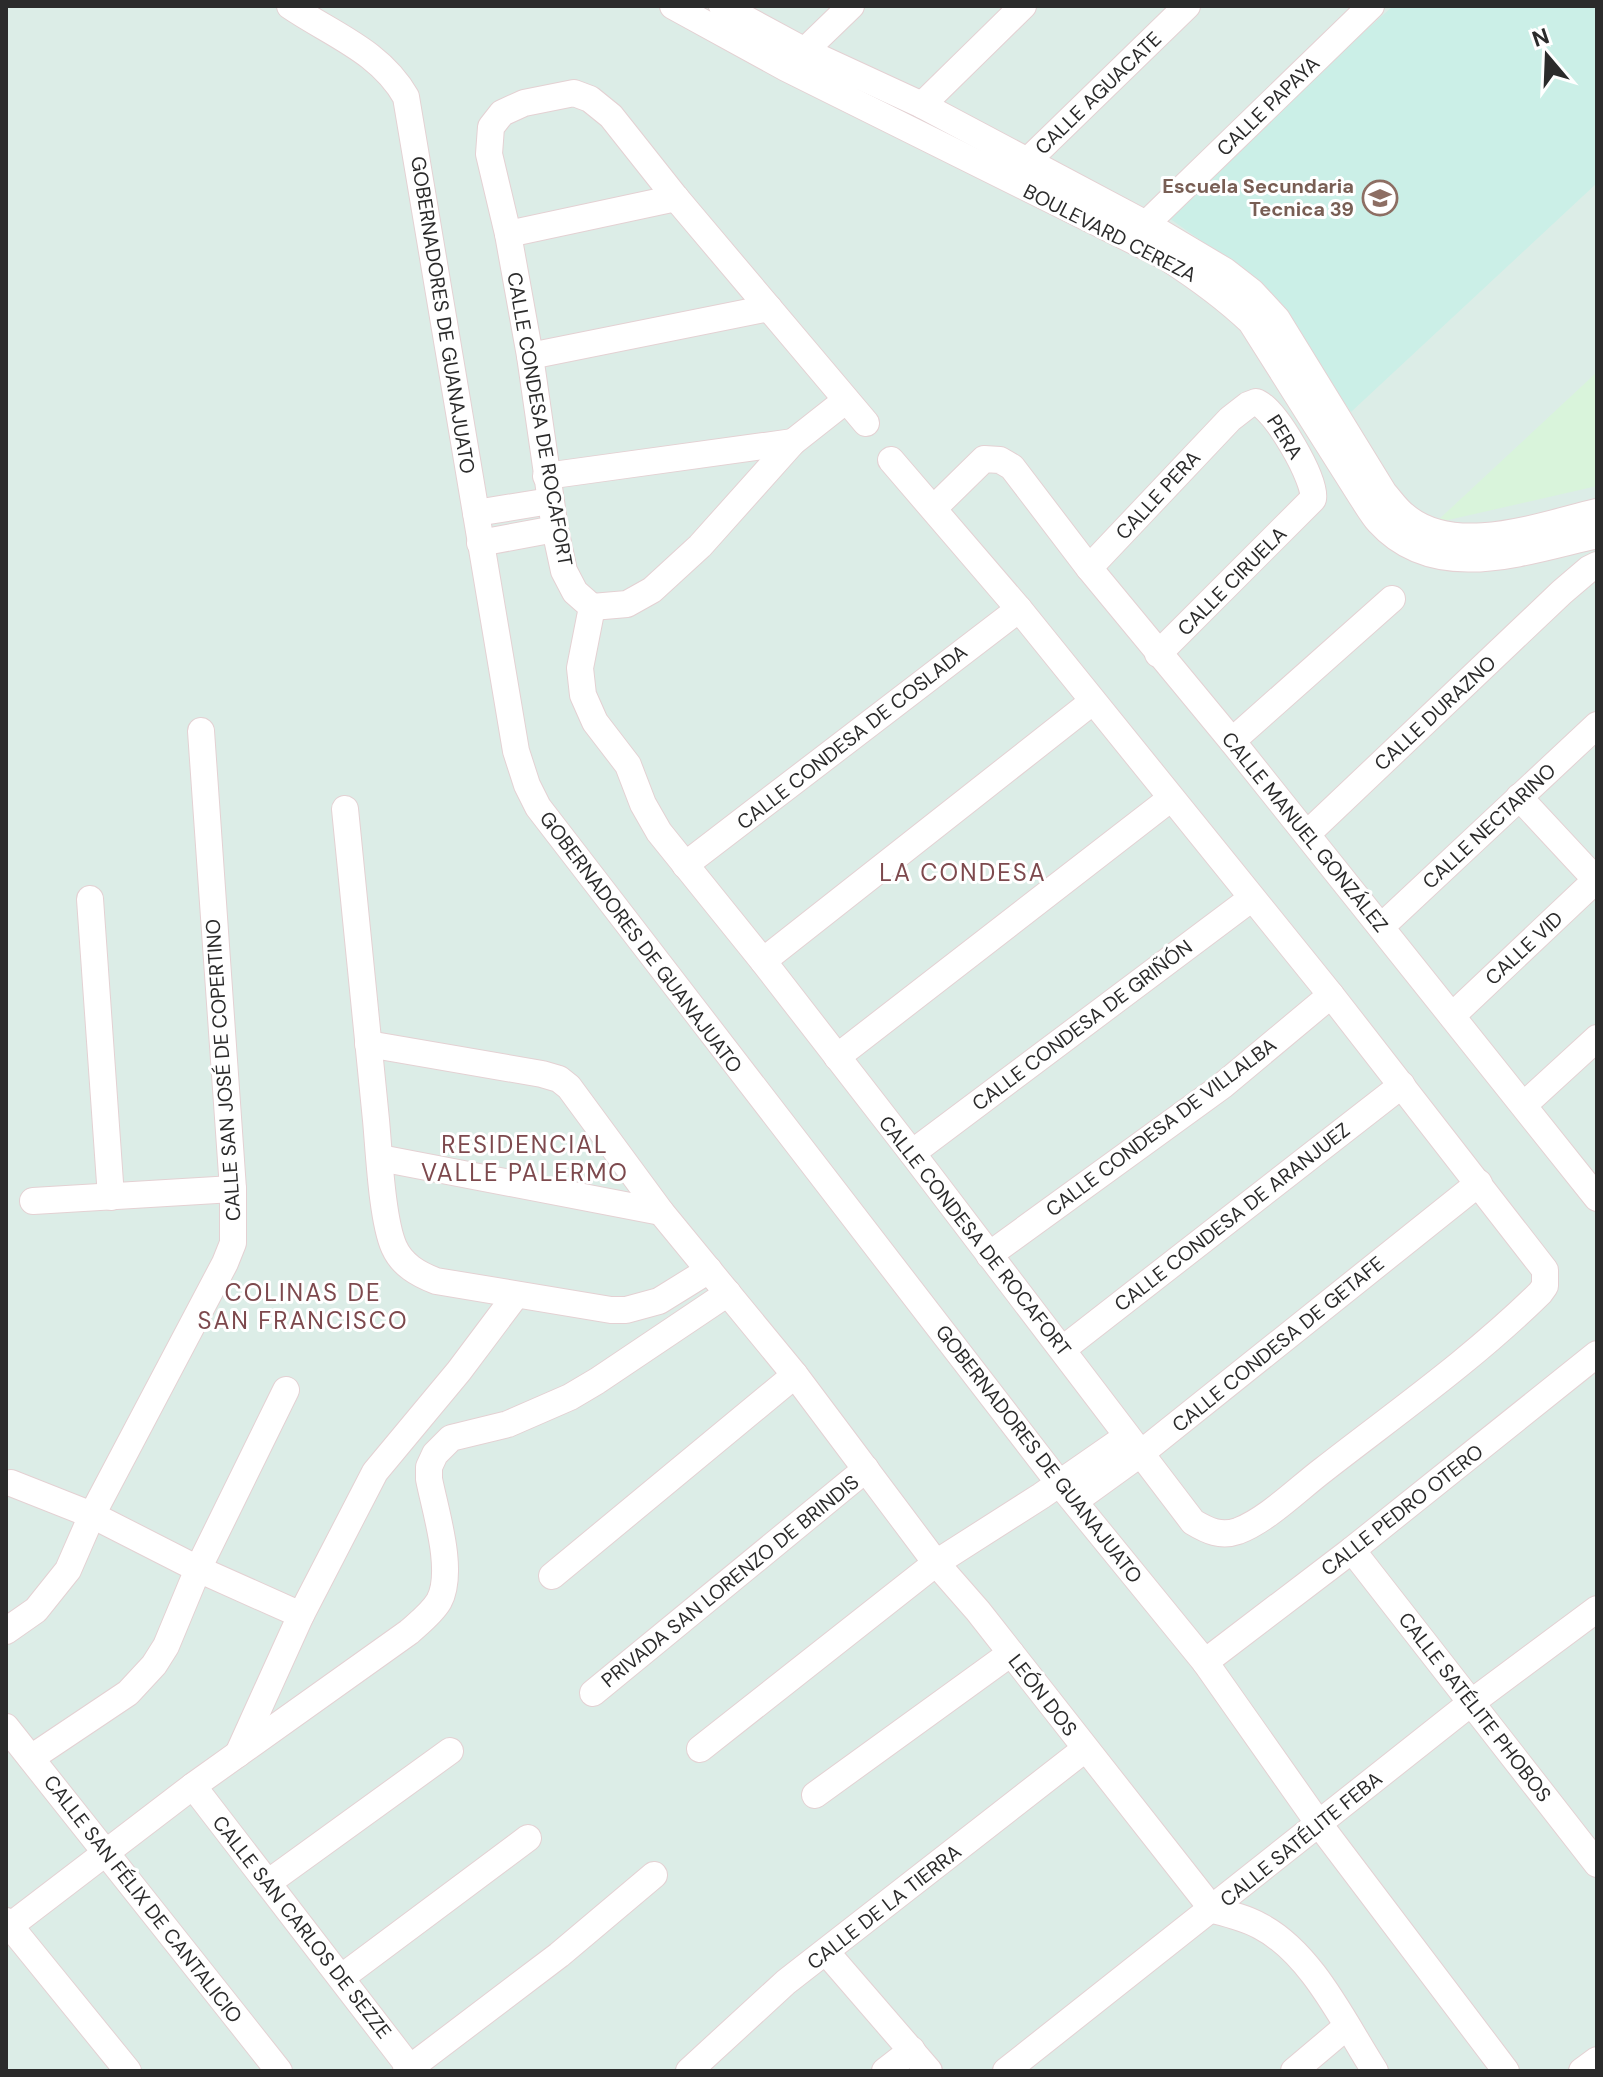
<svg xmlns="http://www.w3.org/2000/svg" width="1603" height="2077" font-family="'DM Sans',sans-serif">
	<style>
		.education { fill: #cbefe7 }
		.medical { fill: #d9f4db }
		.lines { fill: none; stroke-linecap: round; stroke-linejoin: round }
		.minor-casing { stroke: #e4d1d3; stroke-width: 28 }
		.minor { stroke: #fff; stroke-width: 26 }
		.labels { text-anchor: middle; stroke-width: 6; stroke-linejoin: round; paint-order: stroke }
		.street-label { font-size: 20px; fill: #2b2b2b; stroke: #fff }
		.education-label { font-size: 20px; font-weight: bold; fill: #785e54; stroke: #fff; text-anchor: end }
		.quarter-label { font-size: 24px; letter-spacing: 2px; fill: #7d494d; stroke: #fff }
	</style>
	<rect width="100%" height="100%" fill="#dcede7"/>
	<path class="education" d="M1393 6H1597V183L1351 412 1265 286 1162 213Z"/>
	<path class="medical" d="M1597 372V486L1435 523Z"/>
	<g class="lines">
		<g class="minor-casing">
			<g id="minor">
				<path d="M290 6C331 34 380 51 406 97L516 751 527 785 538 807 1059 1483 1205 1662 1319 1824 1506 2071"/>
				<path d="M673 6 786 68 1166 257C1197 277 1225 297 1251 322L1361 496C1367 505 1372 514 1379 522 1436 585 1526 551 1597 535"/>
				<path d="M722 6 805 51 922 105 1146 224 1225 271 1252 292 1277 319 1384 493C1391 501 1397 510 1405 516 1455 558 1541 525 1597 512"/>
				<path d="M793 62 851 6"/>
				<path d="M922 105 1023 6"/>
				<path d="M1016 172 1187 6"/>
				<path d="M508 234 676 198"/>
				<path d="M1137 236 1146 224 1371 6"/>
				<path d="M530 356 769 308"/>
				<path d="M866 423 676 198 611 116 590 99 574 93 524 103 502 113 491 127 489 154 508 234 530 356 555 529 564 571 575 592 592 607 580 668 583 695 595 722 628 765 643 804 659 832 763 961 912 1153 1193 1522C1208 1531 1221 1537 1238 1531 1267 1520 1298 1489 1323 1470 1396 1413 1473 1359 1540 1293L1545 1286V1270L1331 995 1019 609 891 460"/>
				<path d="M546 476 793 442"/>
				<path d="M934 508 984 459 1000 460 1012 467 1089 568 1232 741 1597 1198"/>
				<path d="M476 513 550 501"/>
				<path d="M480 543 555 529"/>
				<path d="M1089 568 1230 419 1248 405 1256 402C1274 407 1317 481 1313 499L1158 654"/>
				<path d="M592 607 627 604 652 590 700 546 793 442 845 401"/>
				<path d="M1232 741 1392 599"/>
				<path d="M1519 797 1597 881"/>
				<path d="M345 809C355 912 365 1016 376 1120 379 1152 382 1220 394 1247 402 1265 418 1274 436 1281L611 1310H626L659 1301 709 1270"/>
				<path d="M1307 834 1562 592 1589 569 1597 565"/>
				<path d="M685 865 1019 609"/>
				<path d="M90 899 111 1197"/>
				<path d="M1381 927 1597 725"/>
				<path d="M763 961 1092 702"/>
				<path d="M1452 1016 1597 879"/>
				<path d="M368 1044 542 1074 559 1079 569 1087 661 1212 795 1375 936 1563 978 1611 1213 1910C1229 1914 1246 1918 1260 1926 1312 1953 1344 2023 1375 2071"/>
				<path d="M837 1057 1170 799"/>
				<path d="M1524 1105 1597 1038"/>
				<path d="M912 1153 1252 898"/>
				<path d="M380 1158 661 1212"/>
				<path d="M33 1201 233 1189"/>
				<path d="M989 1255 1222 1086 1331 995"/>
				<path d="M1063 1349 1402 1085"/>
				<path d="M11 1483 92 1515 198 1569 301 1615"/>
				<path d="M1075 1501 1140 1454 1479 1183"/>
				<path d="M1352 1550 1597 1864"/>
				<path d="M552 1576 795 1375"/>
				<path d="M6 1631 36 1610 68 1570 92 1515 225 1263 233 1243V1189L201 731"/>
				<path d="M1205 1662 1352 1550 1597 1354"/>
				<path d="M593 1693 866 1469"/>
				<path d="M6 1727 279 2071"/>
				<path d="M700 1749 936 1563 1041 1496 1126 1437"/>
				<path d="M238 1754 301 1615 375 1472 459 1371 516 1295"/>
				<path d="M31 1758 128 1693 154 1665 166 1646 198 1569 286 1390"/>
				<path d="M193 1786 410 2068"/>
				<path d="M815 1795 1011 1653"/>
				<path d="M269 1882 450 1751"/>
				<path d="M6 1921 128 2071"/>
				<path d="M6 1929 193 1786 409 1632C419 1623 432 1613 439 1601 455 1571 435 1510 429 1479V1467L435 1454 451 1438 508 1424 570 1397 597 1381 728 1293"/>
				<path d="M827 1953 929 2071"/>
				<path d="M342 1977 528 1838"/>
				<path d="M406 2071 559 1955 654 1875"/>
				<path d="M689 2071 786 1982 1085 1749"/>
				<path d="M885 2071 912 2050"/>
				<path d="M1006 2071 1472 1702 1597 1609"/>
				<path d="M1294 2071 1346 2027"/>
				<path d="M1582 2071 1597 2060"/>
			</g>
		</g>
		<use href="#minor" class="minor"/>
	</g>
	<defs>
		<g id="school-ring" transform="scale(1.8)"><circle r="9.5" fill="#fff" stroke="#8d6e63" stroke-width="1.5"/><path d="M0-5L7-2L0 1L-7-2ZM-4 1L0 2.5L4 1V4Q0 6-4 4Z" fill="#8d6e63"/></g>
	</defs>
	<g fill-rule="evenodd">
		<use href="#school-ring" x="1380" y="198"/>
	</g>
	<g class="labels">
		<g class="street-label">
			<text transform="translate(1098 93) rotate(-44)" y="7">CALLE AGUACATE</text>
			<text transform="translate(1268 106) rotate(-44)" y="7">CALLE PAPAYA</text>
			<text transform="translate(1110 233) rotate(27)" y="7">BOULEVARD CEREZA</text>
			<text transform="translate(443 315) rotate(81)" y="7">GOBERNADORES DE GUANAJUATO</text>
			<text transform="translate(540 419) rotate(80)" y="7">CALLE CONDESA DE ROCAFORT</text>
			<text transform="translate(1285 437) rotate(58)" y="7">PERA</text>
			<text transform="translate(1158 495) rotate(-47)" y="7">CALLE PERA</text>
			<text transform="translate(1232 581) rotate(-45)" y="7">CALLE CIRUELA</text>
			<text transform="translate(1435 713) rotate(-43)" y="7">CALLE DURAZNO</text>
			<text transform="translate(852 737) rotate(-38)" y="7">CALLE CONDESA DE COSLADA</text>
			<text transform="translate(1489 826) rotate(-43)" y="7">CALLE NECTARINO</text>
			<text transform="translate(1305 832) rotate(51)" y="7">CALLE MANUEL GONZÁLEZ</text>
			<text transform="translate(641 942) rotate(53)" y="7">GOBERNADORES DE GUANAJUATO</text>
			<text transform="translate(1524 948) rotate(-43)" y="7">CALLE VID</text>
			<text transform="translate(1082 1025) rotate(-37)" y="7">CALLE CONDESA DE GRIÑÓN</text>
			<text transform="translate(223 1070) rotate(-94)" y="7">CALLE SAN JOSÉ DE COPERTINO</text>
			<text transform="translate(1161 1127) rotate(-37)" y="7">CALLE CONDESA DE VILLALBA</text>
			<text transform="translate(1232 1217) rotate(-38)" y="7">CALLE CONDESA DE ARANJUEZ</text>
			<text transform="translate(975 1236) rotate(52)" y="7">CALLE CONDESA DE ROCAFORT</text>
			<text transform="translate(1278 1344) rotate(-39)" y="7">CALLE CONDESA DE GETAFE</text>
			<text transform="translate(1039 1454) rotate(52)" y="7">GOBERNADORES DE GUANAJUATO</text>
			<text transform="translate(1402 1510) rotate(-38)" y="7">CALLE PEDRO OTERO</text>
			<text transform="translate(730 1581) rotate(-39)" y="7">PRIVADA SAN LORENZO DE BRINDIS</text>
			<text transform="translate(1043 1695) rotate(52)" y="7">LEÓN DOS</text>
			<text transform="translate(1475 1707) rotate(52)" y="7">CALLE SATÉLITE PHOBOS</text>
			<text transform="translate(1301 1839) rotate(-39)" y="7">CALLE SATÉLITE FEBA</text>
			<text transform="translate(143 1899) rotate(52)" y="7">CALLE SAN FÉLIX DE CANTALICIO</text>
			<text transform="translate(884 1907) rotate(-38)" y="7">CALLE DE LA TIERRA</text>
			<text transform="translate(302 1927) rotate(52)" y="7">CALLE SAN CARLOS DE SEZZE</text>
		</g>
		<g class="education-label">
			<text x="1354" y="193">Escuela Secundaria<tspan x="1354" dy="23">Tecnica 39</tspan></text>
		</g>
		<g class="quarter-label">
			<text x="963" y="881">LA CONDESA</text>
			<text x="525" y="1153">RESIDENCIAL<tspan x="525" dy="28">VALLE PALERMO</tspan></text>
			<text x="303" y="1301">COLINAS DE<tspan x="303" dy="28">SAN FRANCISCO</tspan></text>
		</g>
	</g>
	<rect width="1603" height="2077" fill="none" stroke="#2b2b2b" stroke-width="16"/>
	<g transform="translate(1547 56) rotate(341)" stroke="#ffffff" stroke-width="6" paint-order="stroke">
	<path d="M0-6L14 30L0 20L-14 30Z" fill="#2b2b2b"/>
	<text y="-12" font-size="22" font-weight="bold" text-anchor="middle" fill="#2b2b2b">N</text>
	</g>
</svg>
